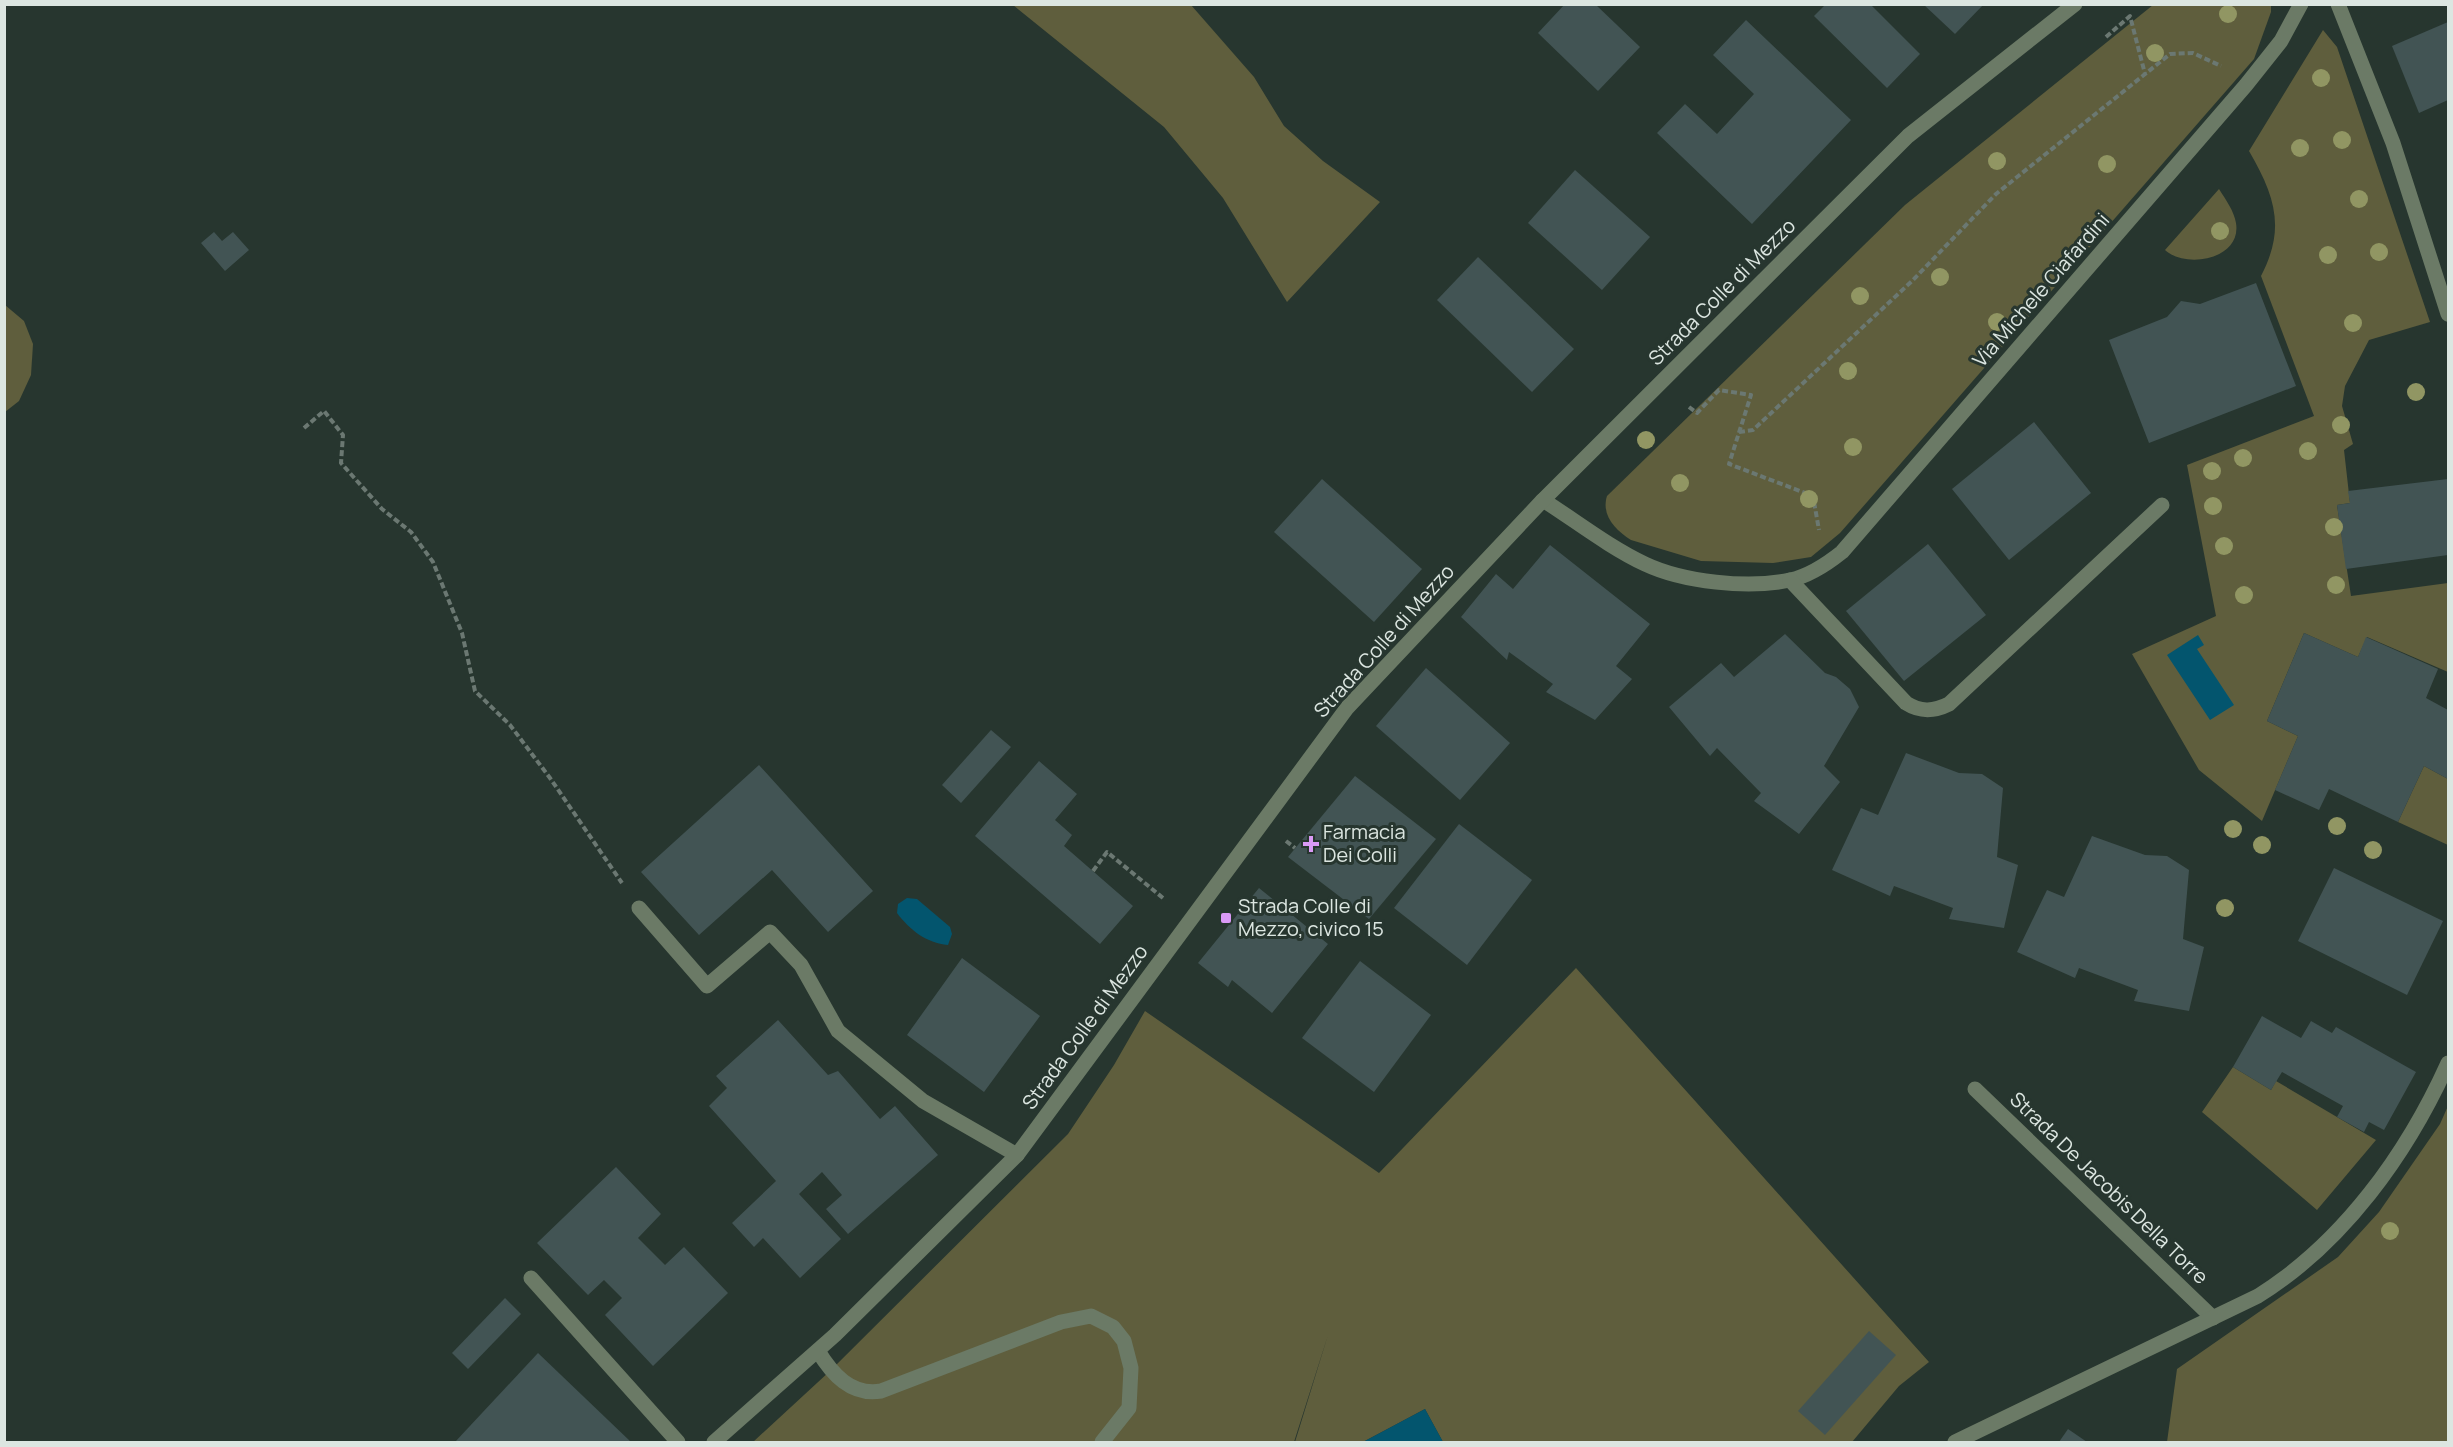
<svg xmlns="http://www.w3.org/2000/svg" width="2453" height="1447" font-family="Manrope,sans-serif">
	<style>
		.green { fill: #5f5e3d }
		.water { fill: #03556e }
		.building { fill: #425454 }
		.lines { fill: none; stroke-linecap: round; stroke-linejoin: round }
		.path { stroke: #6b7872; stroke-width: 4; stroke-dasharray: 6 3; stroke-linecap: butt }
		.minor { stroke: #6b7a66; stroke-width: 15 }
		.tree { fill: #919663 }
		.poi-dot { fill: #da9af6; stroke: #27362f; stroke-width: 2 }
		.labels { text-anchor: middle; stroke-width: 6; stroke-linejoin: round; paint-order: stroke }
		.street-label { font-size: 20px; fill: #dce6e1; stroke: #27362f }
		.poi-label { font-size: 20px; fill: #dce6e1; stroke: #27362f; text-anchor: start }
	</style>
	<rect width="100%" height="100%" fill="#27362f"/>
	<g class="green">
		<path d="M1013 5H1191L1254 77 1284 126 1323 161 1380 202 1287 302 1223 198 1164 127Z"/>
		<path d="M2153 5H2271V12L2254 59 1840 533 1811 557 1773 563 1701 561 1631 540C1615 530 1601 515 1607 496L1905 205Z"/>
		<path d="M2323 30 2337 47 2430 322 2369 340 2345 386 2342 406 2353 444 2344 450 2350 503 2337 505 2351 596 2448 583V672L2367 637 2358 657 2304 633 2267 721 2298 736 2262 821 2199 770 2132 654 2216 616 2187 465 2314 416 2261 276C2286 228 2275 196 2249 151Z"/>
		<path d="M2219 189C2226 200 2234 211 2236 223 2242 260 2185 269 2165 250Z"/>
		<path d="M5 305 24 321 33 344 31 375 19 401 5 412Z"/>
		<path d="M2424 766 2448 779V845L2398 822Z"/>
		<path d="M1576 968 1929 1362 1899 1386 1852 1442H1443L1425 1409 1363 1442H1295L1328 1335 1294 1442H753L830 1371 1068 1134 1114 1065 1145 1011 1379 1173Z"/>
		<path d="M2233 1067 2271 1090 2276 1081 2376 1140 2317 1210 2202 1112Z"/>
		<path d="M2448 1106V1442H2167L2177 1369 2338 1257 2379 1212 2440 1124Z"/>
	</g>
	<g class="water">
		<path d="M2198 635 2204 645 2197 649 2234 705 2210 720 2167 655Z"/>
		<path d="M907 898 917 899 950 927 952 934 948 945C926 943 910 930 897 913L898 904Z"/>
		<path d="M1425 1409 1443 1442H1363Z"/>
	</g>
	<g class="building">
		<path d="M1565 4H1595L1640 47 1598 91 1538 33Z"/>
		<path d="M1826 4H1870L1920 54 1887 88 1814 16Z"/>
		<path d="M1923 4H1984L1955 34Z"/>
		<path d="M1746 20 1851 120 1752 224 1657 133 1685 104 1717 134 1754 94 1713 55Z"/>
		<path d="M2448 22V100L2419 113 2392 46Z"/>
		<path d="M1575 170 1650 237 1602 290 1528 223Z"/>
		<path d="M214 232 222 241 233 232 249 250 225 271 201 243Z"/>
		<path d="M1478 257 1574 349 1532 392 1437 300Z"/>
		<path d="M2256 283 2296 386 2149 443 2109 340 2167 317 2181 301 2200 304Z"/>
		<path d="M2034 422 2091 493 2009 560 1952 489Z"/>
		<path d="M1322 479 1422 569 1374 622 1274 532Z"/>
		<path d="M2448 479V555L2346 569 2337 505 2350 503 2348 491Z"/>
		<path d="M1928 544 1986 615 1904 681 1846 611Z"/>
		<path d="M1550 545 1650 624 1616 666 1632 679 1595 720 1546 692 1553 684 1509 652 1507 660 1461 617 1496 574 1513 589Z"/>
		<path d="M2304 633 2358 657 2366 637 2438 669 2426 698 2448 710V779L2424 766 2398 822 2329 789 2319 810 2275 790 2298 736 2267 721Z"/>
		<path d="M1785 634 1825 673 1836 677 1850 689 1859 707 1824 766 1840 782 1799 834 1754 801 1761 793 1717 748 1710 756 1669 707 1721 663 1734 677Z"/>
		<path d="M1426 668 1510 743 1460 800 1376 726Z"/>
		<path d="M991 730 1011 747 961 803 942 785Z"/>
		<path d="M1906 753 1959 773 1982 774 2003 788 1997 857 2018 865 2004 928 1949 919 1953 908 1894 886 1890 896 1832 870 1861 808 1878 815Z"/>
		<path d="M1039 761 1077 794 1055 820 1072 835 1064 846 1133 906 1100 944 975 836Z"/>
		<path d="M759 765 873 891 828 932 772 870 699 935 641 872Z"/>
		<path d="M1355 776 1436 839 1369 919 1288 857Z"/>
		<path d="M1459 824 1532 880 1467 965 1394 908Z"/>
		<path d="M2092 836 2145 855 2167 856 2189 870 2183 939 2204 947 2189 1011 2134 1001 2138 990 2079 968 2075 978 2017 952 2047 890 2064 897Z"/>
		<path d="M2334 868 2443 921 2407 995 2298 941Z"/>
		<path d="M1259 888 1328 944 1272 1013 1232 980 1228 987 1198 963Z"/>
		<path d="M962 958 1040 1016 984 1092 907 1035Z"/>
		<path d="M1360 961 1431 1015 1374 1092 1302 1038Z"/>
		<path d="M2262 1016 2301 1038 2311 1021 2332 1033 2336 1027 2416 1072 2384 1130 2369 1122 2364 1132 2337 1117 2343 1106 2282 1072 2271 1090 2233 1067Z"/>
		<path d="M778 1020 828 1075 838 1071 880 1119 895 1106 938 1155 848 1234 826 1209 842 1195 822 1172 799 1194 841 1239 800 1278 763 1238 754 1247 732 1223 776 1181 709 1106 727 1088 716 1076Z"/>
		<path d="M616 1167 661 1214 638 1238 665 1265 684 1247 728 1293 653 1366 605 1315 622 1298 604 1280 588 1295 537 1243Z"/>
		<path d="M505 1298 521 1314 468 1369 452 1353Z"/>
		<path d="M1869 1331 1896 1355 1825 1435 1798 1411Z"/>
		<path d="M538 1353 631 1442H455Z"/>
		<path d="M2068 1429 2087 1442H2059Z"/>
	</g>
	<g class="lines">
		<g class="path">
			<path d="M2106 37 2130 16 2145 74"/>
			<path d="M1689 407 1697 413 1719 390 1751 395 1729 464 1813 496 1819 530"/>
			<path d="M304 428 324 411 343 435 341 463 382 509 411 532 433 562 462 633 475 691 510 725 550 778 622 883"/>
			<path d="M1739 432 1753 430 1912 281 1996 194 2170 54 2193 53 2221 66"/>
			<path d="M1286 841 1295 848"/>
			<path d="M1093 871 1107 852 1163 898"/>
		</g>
		<g class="minor">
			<path d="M2338 4 2393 143 2448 314"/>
			<path d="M1543 500C1576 521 1609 547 1645 564 1683 582 1748 589 1790 580 1809 576 1827 564 1842 552L2246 85 2281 41 2301 4"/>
			<path d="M1790 580 1906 703C1920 712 1933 712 1949 704L2162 505"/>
			<path d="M639 908 707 986 770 932 801 965 838 1031 923 1101 1017 1155"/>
			<path d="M1975 1089 2213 1318"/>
			<path d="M531 1278 678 1442"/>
			<path d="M818 1351C832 1374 851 1396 881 1391L1061 1322 1091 1316 1113 1327 1124 1341 1131 1368 1129 1408 1102 1442"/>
			<path d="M714 1442 835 1335 1017 1155 1347 708 1543 500 1908 136 2075 4"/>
			<path d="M1955 1442 2258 1296C2343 1243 2407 1154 2448 1063"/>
		</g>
	</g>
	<g class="tree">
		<circle cx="2228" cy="14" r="9"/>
		<circle cx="2155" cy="53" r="9"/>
		<circle cx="2321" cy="78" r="9"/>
		<circle cx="2342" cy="140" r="9"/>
		<circle cx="2300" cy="148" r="9"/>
		<circle cx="1997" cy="161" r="9"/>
		<circle cx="2107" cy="164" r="9"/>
		<circle cx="2359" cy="199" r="9"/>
		<circle cx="2220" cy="231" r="9"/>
		<circle cx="2379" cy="252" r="9"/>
		<circle cx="2328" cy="255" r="9"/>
		<circle cx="1940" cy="277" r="9"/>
		<circle cx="1860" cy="296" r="9"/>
		<circle cx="1997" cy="322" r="9"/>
		<circle cx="2353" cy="323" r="9"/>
		<circle cx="1848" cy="371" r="9"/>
		<circle cx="2416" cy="392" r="9"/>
		<circle cx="2341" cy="425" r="9"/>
		<circle cx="1646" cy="440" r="9"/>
		<circle cx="1853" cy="447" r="9"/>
		<circle cx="2308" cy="451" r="9"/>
		<circle cx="2243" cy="458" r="9"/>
		<circle cx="2212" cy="471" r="9"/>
		<circle cx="1680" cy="483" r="9"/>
		<circle cx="1809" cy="499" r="9"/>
		<circle cx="2213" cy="506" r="9"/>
		<circle cx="2334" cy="527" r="9"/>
		<circle cx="2224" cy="546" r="9"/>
		<circle cx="2336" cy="585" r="9"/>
		<circle cx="2244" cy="595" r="9"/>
		<circle cx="2337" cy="826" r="9"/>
		<circle cx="2233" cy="829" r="9"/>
		<circle cx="2262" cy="845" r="9"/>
		<circle cx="2373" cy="850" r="9"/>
		<circle cx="2225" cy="908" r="9"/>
		<circle cx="2390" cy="1231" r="9"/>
	</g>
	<g class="poi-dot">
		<path d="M1308 835h6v6h6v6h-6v6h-6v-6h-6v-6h6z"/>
		<rect x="1220" y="912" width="12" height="12" rx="3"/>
	</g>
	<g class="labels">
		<g class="street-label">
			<text transform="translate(2041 290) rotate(-49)" y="7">Via Michele Ciafardini</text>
			<text transform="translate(1722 292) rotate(-45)" y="7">Strada Colle di Mezzo</text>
			<text transform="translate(1384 641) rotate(-48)" y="7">Strada Colle di Mezzo</text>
			<text transform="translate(1085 1027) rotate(-54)" y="7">Strada Colle di Mezzo</text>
			<text transform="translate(2109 1188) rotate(44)" y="7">Strada De Jacobis Della Torre</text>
		</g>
		<g class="poi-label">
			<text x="1323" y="839">Farmacia<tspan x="1323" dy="23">Dei Colli</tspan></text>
			<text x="1238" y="913">Strada Colle di<tspan x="1238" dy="23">Mezzo, civico 15</tspan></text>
		</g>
	</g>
	<rect width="2453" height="1447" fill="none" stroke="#dce6e1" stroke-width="12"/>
</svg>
